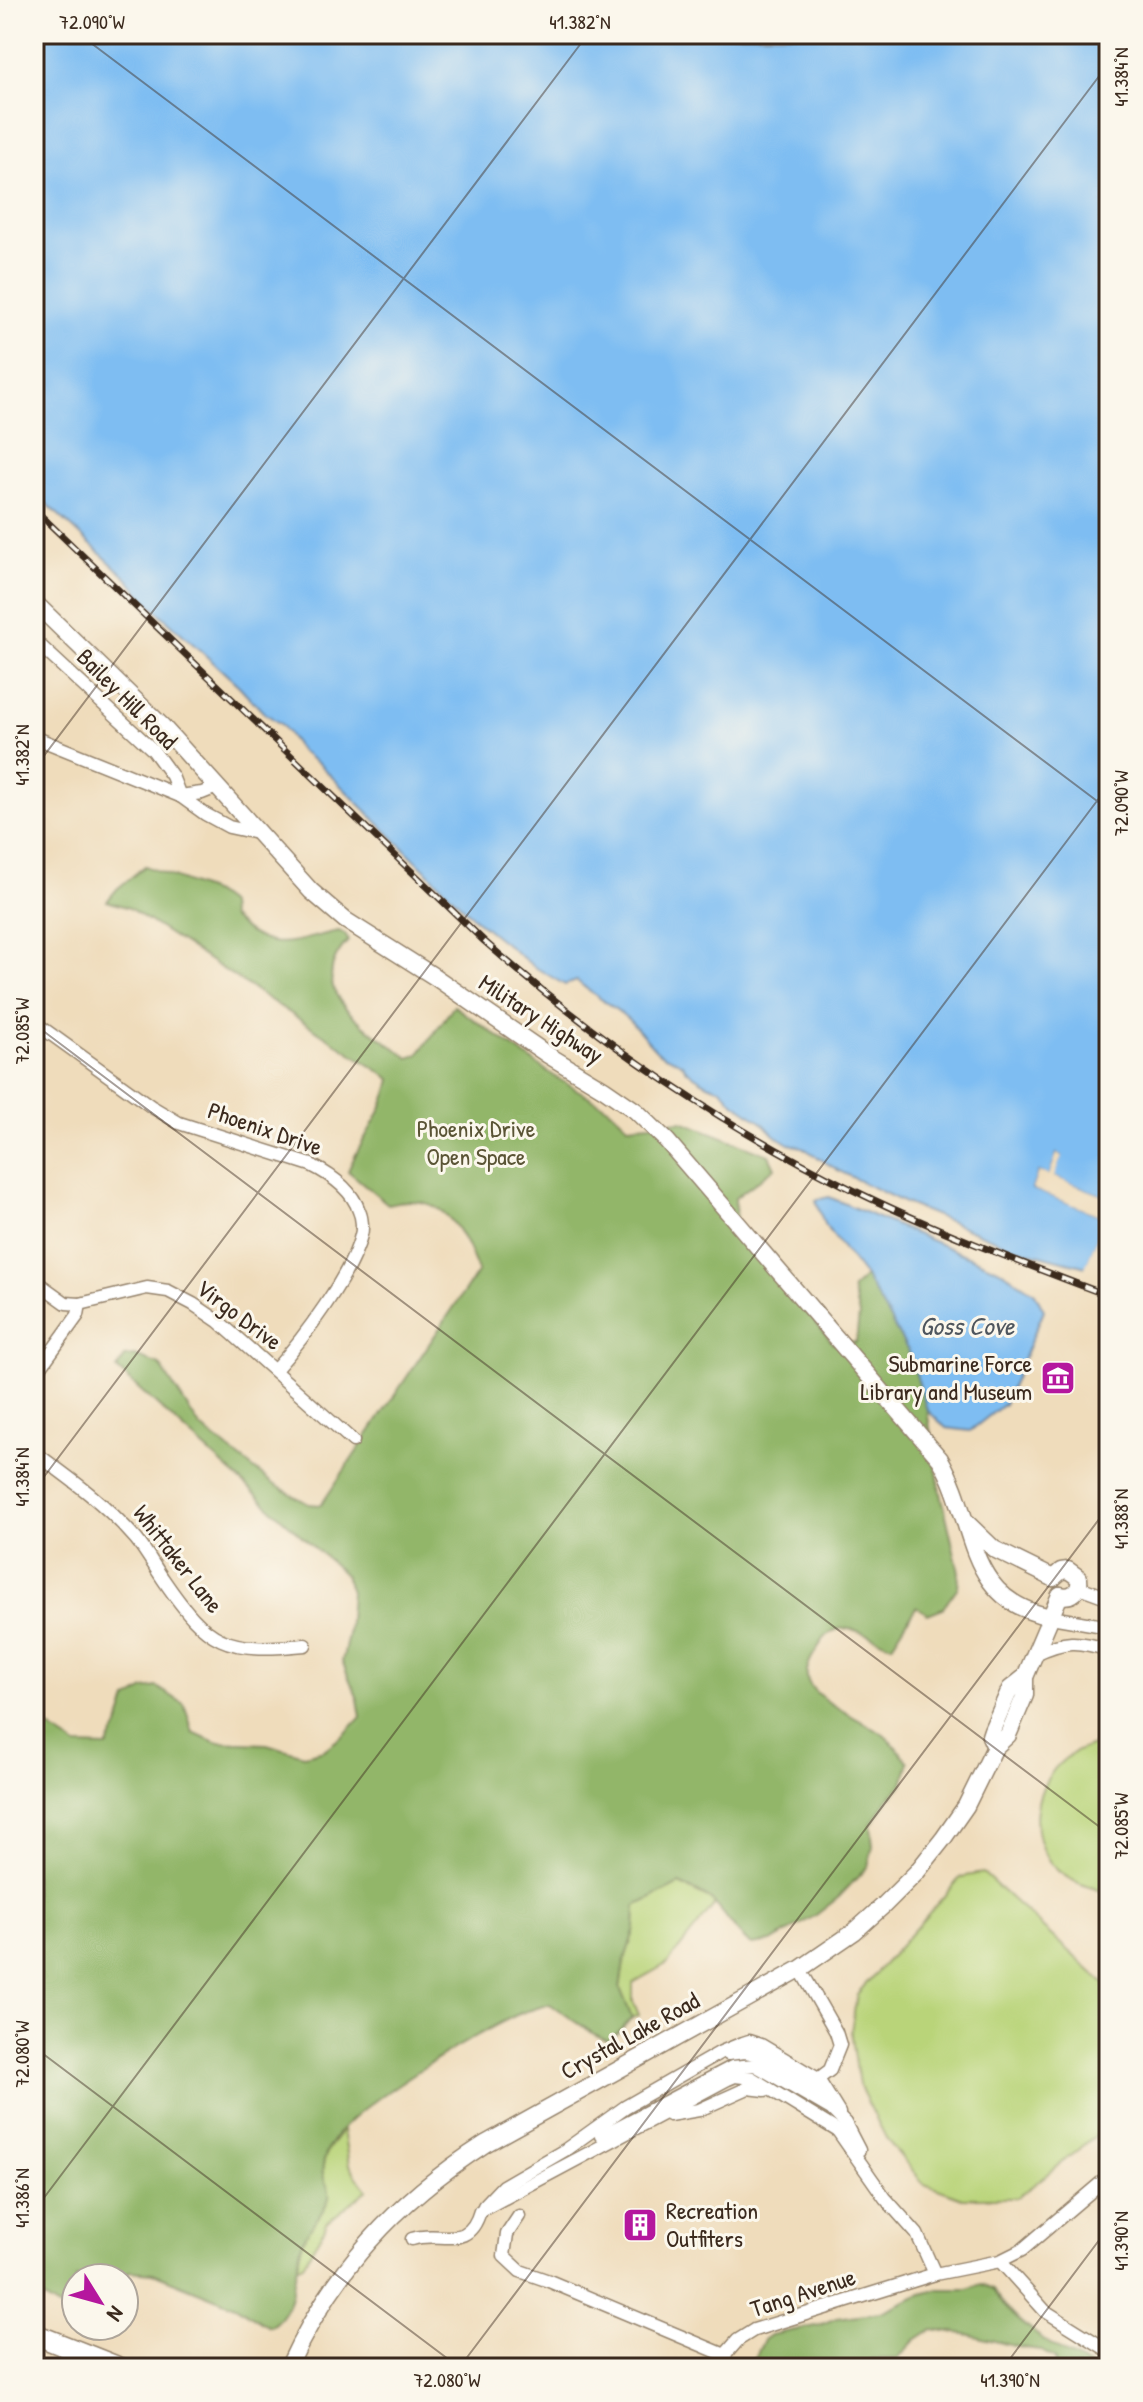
<svg xmlns="http://www.w3.org/2000/svg" width="1143" height="2402" font-family="'Patrick Hand',sans-serif">
	<style>
		.green { fill: #b9d479; stroke: #7a7f4c; stroke-width: 2 }
		.forest { fill: #92b669; stroke: #667044; stroke-width: 2 }
		.water { fill: #7ebdf2; stroke: #5c7488; stroke-width: 2 }
		.pier { fill: #efdcbb }
		.lines { fill: none; stroke-linecap: round; stroke-linejoin: round }
		.minor-casing { stroke: #95836c; stroke-width: 15 }
		.tertiary-casing { stroke: #95836c; stroke-width: 19 }
		.trunk-casing { stroke: #95836c; stroke-width: 23 }
		.minor { stroke: #fff; stroke-width: 12 }
		.tertiary { stroke: #fff; stroke-width: 16 }
		.trunk { stroke: #fff; stroke-width: 20 }
		.rail-casing { stroke: #3b2a1e; stroke-width: 7 }
		.rail { stroke: #fbf7ec; stroke-width: 4; stroke-dasharray: 12; stroke-linecap: butt }
		.ticks { fill: none; stroke: #3b2a1e; stroke-width: 2; stroke-opacity: 0.45 }
		.labels { text-anchor: middle; stroke-width: 6; stroke-linejoin: round; paint-order: stroke }
		.street-label { font-size: 24px; fill: #3b2a1e; stroke: #fbf7ec }
		.park-label { font-size: 24px; fill: #5a5435; stroke: #fbf7ec }
		.poi-label { font-size: 24px; fill: #3b2a1e; stroke: #fbf7ec; text-anchor: end }
		.water-label { font-size: 26px; font-style: italic; fill: #4f565e; stroke: #fbf7ec }
		.neatline { fill: none; stroke: #3b2a1e; stroke-width: 3 }
		.ticks-label { font-size: 20px; text-anchor: middle; fill: #3b2a1e }
	</style>
	<rect width="100%" height="100%" fill="#fbf7ec"/>
	<filter id="ink" filterUnits="userSpaceOnUse"><feTurbulence type="fractalNoise" baseFrequency=".0125" numOctaves="2"/><feDisplacementMap in="SourceGraphic" scale="16" xChannelSelector="R" yChannelSelector="G"/><feConvolveMatrix kernelMatrix="1 2 1 2 8 2 1 2 1" color-interpolation-filters="sRGB"/></filter>
	<filter id="wash" filterUnits="userSpaceOnUse"><feTurbulence type="fractalNoise" baseFrequency=".006" numOctaves="4" result="noise"/><feDisplacementMap in="SourceGraphic" scale="32" xChannelSelector="R" yChannelSelector="G"/><feGaussianBlur stdDeviation="1.8" result="paint"/><feColorMatrix in="noise" values="0 0 0 0 0 0 0 0 0 0 0 0 0 0 0 0 0 1.4 0 .05"/><feComposite in="paint" operator="in"/></filter>
	<g filter="url(#wash)">
		<rect width="100%" height="100%" fill="#efdcbb"/>
		<g class="green">
			<path d="M1106 1741 1109 1742V1893C1090 1887 1068 1882 1054 1867 1025 1835 1033 1783 1066 1758 1078 1749 1092 1745 1106 1741Z"/>
			<path d="M983 1873 1109 1988V2125L1017 2198H962L924 2184 887 2140 859 2085 851 2031 857 1994 961 1877Z"/>
			<path d="M679 1884 710 1899 715 1904 668 1963 633 1983V2001L639 2015 632 2018 620 1988 624 1962 635 1928 636 1905Z"/>
			<path d="M343 2130 349 2165 367 2190 326 2223 325 2228 303 2264 296 2267C300 2251 304 2234 314 2220 317 2215 324 2211 326 2205 331 2194 325 2185 323 2175 320 2158 332 2142 343 2130Z"/>
		</g>
		<g class="forest">
			<path d="M145 866 214 893 229 904 230 917C273 957 289 941 339 931L346 935 348 941C298 993 372 1030 409 1058L418 1055 454 1006 557 1078 610 1109 628 1126 682 1121 769 1155 775 1168 735 1198 736 1230 833 1343 856 1342 859 1315 852 1289 865 1277 910 1354 927 1410 940 1489 959 1572 958 1587 943 1608 928 1614 916 1607 892 1645C870 1638 840 1613 821 1643 815 1652 805 1666 807 1677 809 1699 866 1721 884 1735 893 1743 901 1753 909 1762L903 1784 889 1798 871 1825 873 1847 868 1866 839 1897 816 1915 771 1942 752 1945C735 1934 728 1916 713 1902 705 1893 690 1889 679 1884L636 1906 635 1928 624 1962 620 1988 632 2018 609 2041 594 2034 550 2004C541 2007 530 2010 521 2013 478 2032 351 2106 330 2145 326 2154 321 2164 323 2175 324 2183 331 2188 329 2198 326 2209 310 2227 304 2239 291 2268 299 2310 269 2327L235 2306 153 2273 130 2271 119 2278H76V2318L34 2293V1718L77 1746 107 1747 117 1729 127 1700 145 1689 157 1687 184 1704 193 1732 215 1742 267 1744 304 1755 324 1750 345 1734 361 1717 358 1699 342 1662 348 1635 351 1592 345 1575 117 1369 125 1357 135 1356 160 1365 200 1427 272 1483 309 1504 321 1505 478 1271C461 1227 442 1190 388 1204L348 1171C361 1139 384 1114 391 1079L129 908 107 901 117 889Z"/>
			<path d="M981 2284 993 2289C1008 2320 1062 2353 1092 2368H1055V2359L1040 2350 1018 2347 971 2335 932 2329 915 2340 897 2359H872L865 2363 864 2368H750L764 2340 771 2335 820 2325 836 2318 881 2312 919 2295 939 2289H968Z"/>
		</g>
		<g class="water">
			<path d="M34 34H1109V1198L1053 1177 1061 1156 1057 1154 1049 1176 1038 1172 1032 1189 1105 1217 1086 1267 1014 1248 905 1203 839 1171 802 1147 789 1144 774 1135 764 1124 732 1101 721 1088C711 1087 696 1078 688 1071 681 1065 687 1067 679 1062 672 1058 663 1057 657 1051 645 1039 636 1025 622 1014 608 1003 592 994 577 981L565 985 533 966 476 920 320 765 301 752 282 725 263 712 239 686 145 600 128 579 34 492Z"/>
			<path d="M829 1197 998 1269 1035 1293 1044 1310 1004 1404 970 1431 946 1428 927 1410 910 1354 865 1277 824 1224 816 1200Z"/>
		</g>
		<path class="pier" d="M1057 1154 1062 1156 1054 1177 1109 1198V1202L1041 1177 1037 1187 1108 1215 1087 1271 1084 1270 1105 1217 1032 1189 1038 1172 1049 1175Z"/>
	</g>
	<g filter="url(#ink)">
		<g class="lines">
			<g class="minor-casing">
				<g id="minor">
					<path d="M34 640 153 750 172 776 180 796"/>
					<path d="M34 737 180 796 205 814 229 827 257 833"/>
					<path d="M180 796 202 793 217 787"/>
					<path d="M34 1022 152 1107 179 1123 311 1165C331 1175 352 1189 359 1211 362 1217 363 1229 361 1235 352 1274 302 1340 275 1370"/>
					<path d="M34 1280 66 1303 80 1304 147 1288 168 1291 193 1304 218 1321 353 1441"/>
					<path d="M34 1376 78 1315 80 1304"/>
					<path d="M34 1452C71 1479 106 1504 136 1539 146 1551 154 1566 163 1579 208 1645 226 1653 305 1645"/>
					<path d="M1079 1587 1109 1598"/>
					<path d="M1051 1617 1109 1627"/>
					<path d="M1035 1654C1065 1640 1077 1640 1109 1650"/>
					<path d="M800 1969 836 2032 840 2045 830 2070 818 2079"/>
					<path d="M728 2054 745 2052 759 2055 829 2097"/>
					<path d="M669 2115 699 2110 748 2088 765 2090"/>
					<path d="M601 2136 732 2067 755 2065 831 2109 845 2123 859 2150"/>
					<path d="M484 2206 503 2186 565 2150 625 2107 721 2052 743 2043 749 2041 761 2045 818 2079 839 2113"/>
					<path d="M519 2216 507 2234 504 2256 520 2271 549 2281 725 2355 738 2340 754 2330 935 2274 1000 2261 1022 2250 1109 2176"/>
					<path d="M412 2239C439 2229 468 2253 480 2211L728 2079 735 2076 752 2078 838 2131 885 2198 917 2234 935 2274"/>
					<path d="M1000 2261 1045 2311 1109 2351"/>
				</g>
			</g>
			<g class="tertiary-casing">
				<g id="tertiary">
					<path d="M34 602 163 727 311 891 345 920 435 977 548 1055 604 1089 636 1111 667 1141 940 1459C977 1522 963 1600 1051 1617"/>
					<path d="M968 1524 994 1549 1053 1578"/>
					<path d="M1053 1578 1061 1571 1068 1570 1079 1578C1081 1591 1072 1598 1060 1595"/>
					<path d="M995 1747 990 1736 992 1730 1010 1689 1025 1677"/>
					<path d="M288 2368C333 2270 395 2202 485 2144L800 1969 854 1932 884 1905 916 1873 943 1839 966 1806 995 1747 1008 1735 1025 1695V1677L1060 1595"/>
				</g>
			</g>
			<g class="trunk-casing">
				<path id="trunk" d="M34 2334 120 2368"/>
			</g>
			<use href="#minor" class="minor"/>
			<use href="#tertiary" class="tertiary"/>
			<use href="#trunk" class="trunk"/>
			<g class="rail-casing">
				<path id="rail" d="M34 509 484 941C595 1039 718 1123 851 1189 934 1230 1022 1263 1109 1296"/>
			</g>
			<use href="#rail" class="rail"/>
		</g>
	</g>
	<path class="ticks" d="M79 34 1109 810M34 47 44 34M34 769 588 34M34 1024 1109 1834M34 1490 1109 63M34 2047 460 2368M34 2211 1109 785M459 2368 1109 1506M1003 2368 1109 2227"/>
	<defs>
		<g id="museum-square" transform="scale(1.8)"><rect x="-9" y="-9" width="18" height="18" rx="4" fill="#b5179e" stroke="#fbf7ec"/><path d="M0-6L6-3V-2H-6V-3ZM-5-1h2V3h-2ZM-1-1h2V3h-2ZM3-1h2V3H3ZM-6 4H6V6H-6Z" fill="#fff"/></g>
		<g id="building-square" transform="scale(1.8)"><rect x="-9" y="-9" width="18" height="18" rx="4" fill="#b5179e" stroke="#fbf7ec"/><path d="M-4-6H4V6H1V3H-1V6H-4ZM-2.5-4.3h1.7v1.8h-1.7ZM.8-4.3h1.7v1.8H.8ZM-2.5-1h1.7V.8h-1.7ZM.8-1h1.7V.8H.8Z" fill="#fff"/></g>
	</defs>
	<g fill-rule="evenodd">
		<use href="#museum-square" x="1058" y="1378"/>
		<use href="#building-square" x="640" y="2225"/>
	</g>
	<g class="labels">
		<g class="street-label">
			<text transform="translate(127 699) rotate(45)" y="8">Bailey Hill Road</text>
			<text transform="translate(541 1019) rotate(33)" y="8">Military Highway</text>
			<text transform="translate(265 1129) rotate(19)" y="8">Phoenix Drive</text>
			<text transform="translate(239 1315) rotate(37)" y="8">Virgo Drive</text>
			<text transform="translate(178 1559) rotate(52)" y="8">Whittaker Lane</text>
			<text transform="translate(630 2036) rotate(-29)" y="8">Crystal Lake Road</text>
			<text transform="translate(803 2293) rotate(-18)" y="8">Tang Avenue</text>
		</g>
		<g class="park-label">
			<text x="476" y="1137">Phoenix Drive<tspan x="476" dy="28">Open Space</tspan></text>
		</g>
		<g class="poi-label">
			<text x="1032" y="1372">Submarine Force<tspan x="1032" dy="28">Library and Museum</tspan></text>
			<text x="666" y="2219" text-anchor="start">Recreation<tspan x="666" dy="28">Outfiters</tspan></text>
		</g>
		<g class="water-label">
			<text x="967" y="1335">Goss Cove</text>
		</g>
	</g>
	<rect width="1143" height="2402" fill="none" stroke="#fbf7ec" stroke-width="88"/>
	<g transform="translate(100 2302) rotate(127)"><circle r="38" fill="#fbf7ec" stroke="#aea59a" stroke-width="2"/>
	<path d="M0-6L14 30L0 20L-14 30Z" fill="#b5179e"/>
	<text y="-12" font-size="22" font-weight="bold" text-anchor="middle" fill="#3b2a1e">N</text>
	</g>
	<rect x="44" y="44" width="1055" height="2314" class="neatline"/>
	<g class="ticks-label">
		<text x="92" y="29">72.090°W</text>
		<text x="580" y="29">41.382°N</text>
		<text transform="translate(1121 77) rotate(-90)" y="7">41.384°N</text>
		<text transform="translate(22 755) rotate(-90)" y="7">41.382°N</text>
		<text transform="translate(1121 803) rotate(-90)" y="7">72.090°W</text>
		<text transform="translate(22 1031) rotate(-90)" y="7">72.085°W</text>
		<text transform="translate(22 1477) rotate(-90)" y="7">41.384°N</text>
		<text transform="translate(1121 1519) rotate(-90)" y="7">41.388°N</text>
		<text transform="translate(1121 1826) rotate(-90)" y="7">72.085°W</text>
		<text transform="translate(22 2054) rotate(-90)" y="7">72.080°W</text>
		<text transform="translate(22 2198) rotate(-90)" y="7">41.386°N</text>
		<text transform="translate(1121 2241) rotate(-90)" y="7">41.390°N</text>
		<text x="447" y="2387">72.080°W</text>
		<text x="1010" y="2387">41.390°N</text>
	</g>
</svg>
